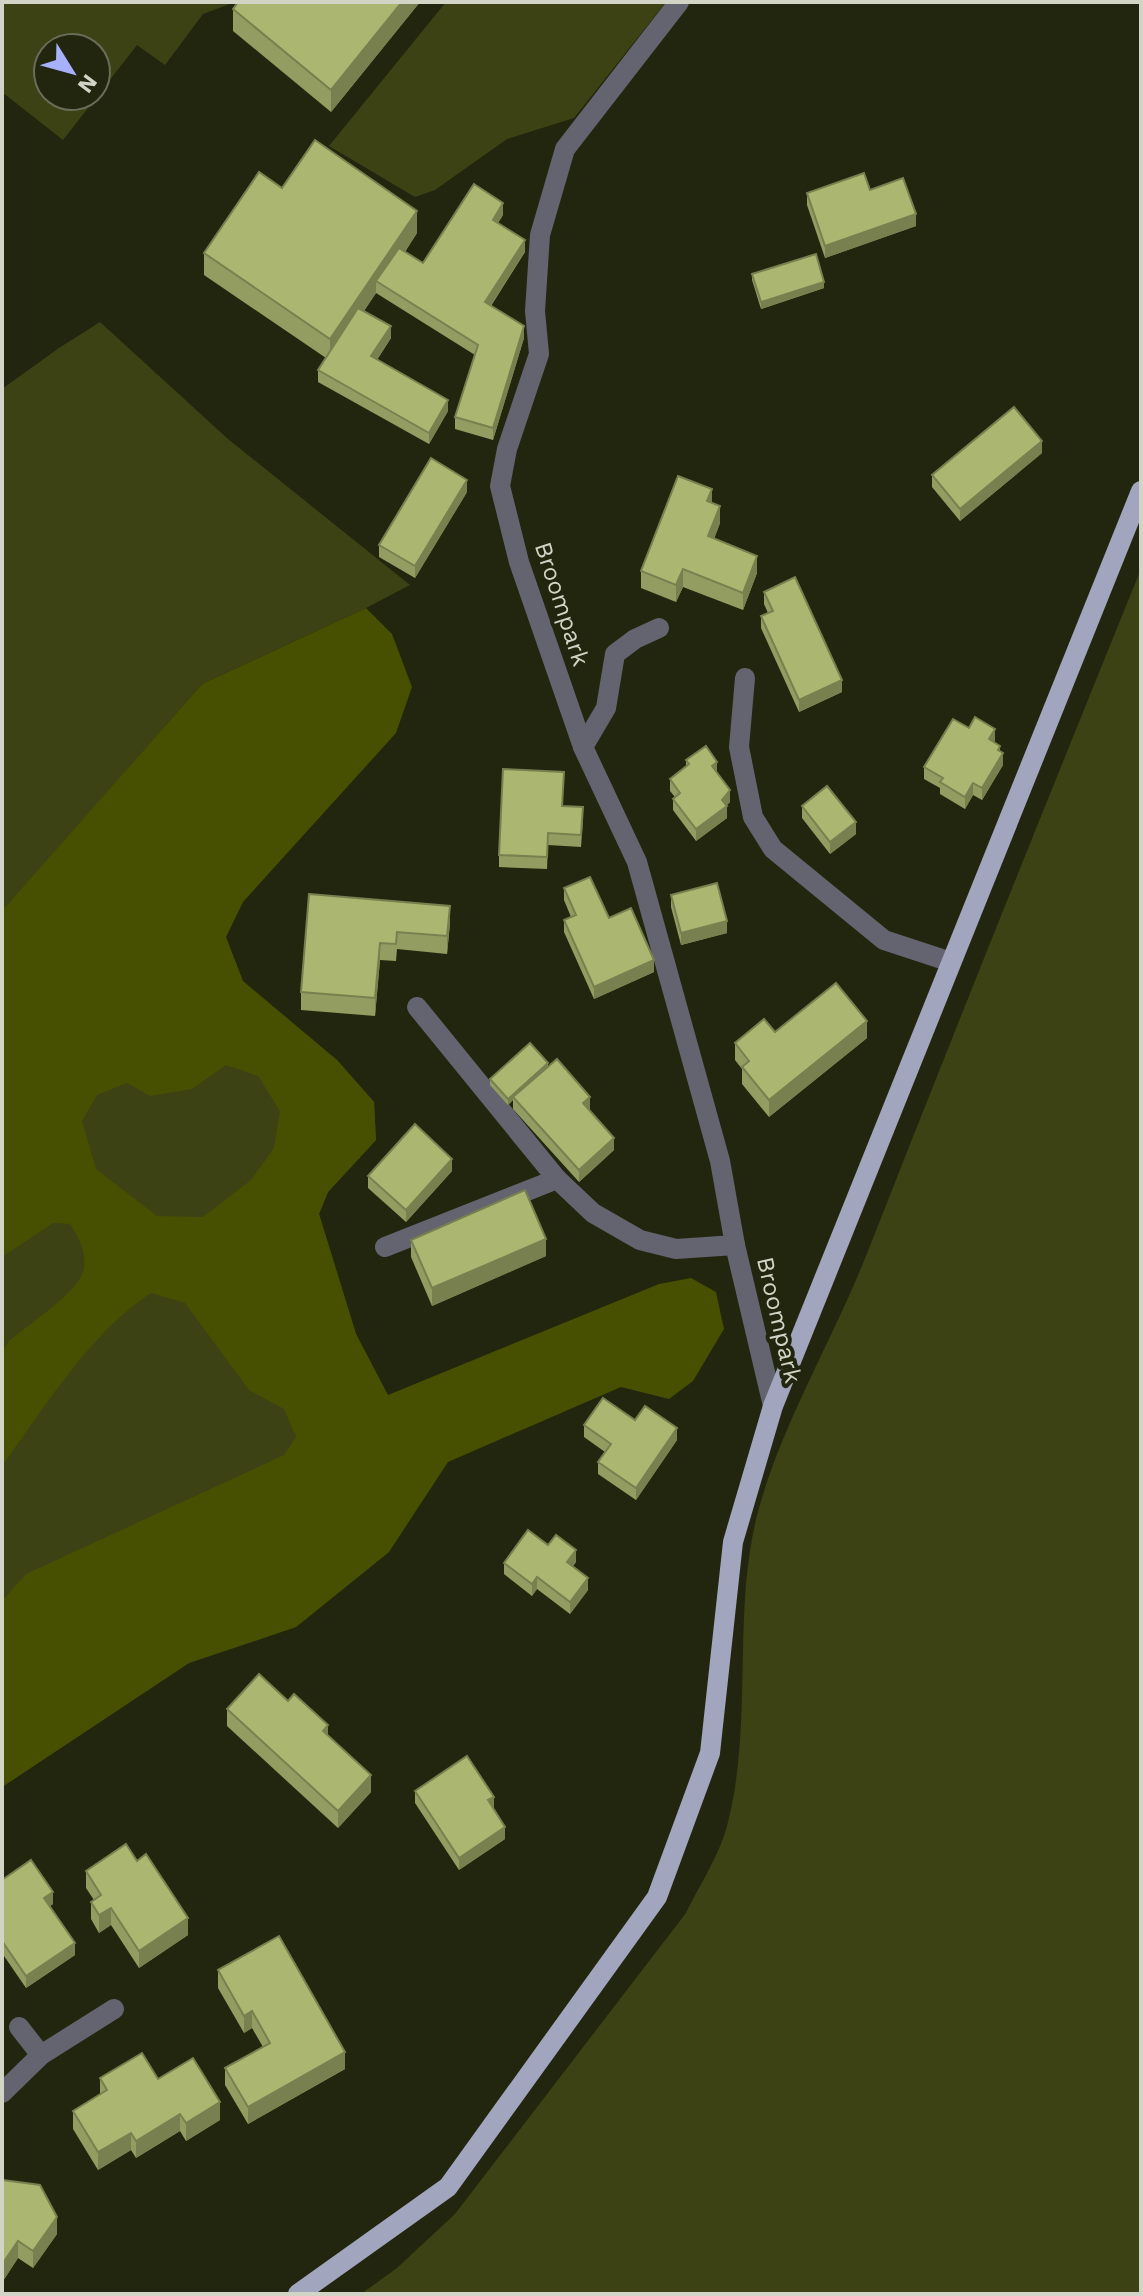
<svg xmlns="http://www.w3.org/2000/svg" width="1143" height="2296" font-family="'Work Sans',sans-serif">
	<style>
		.green { fill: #3c4214; fill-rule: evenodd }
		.forest { fill: #474f00; fill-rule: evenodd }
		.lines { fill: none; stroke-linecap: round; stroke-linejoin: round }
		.minor { stroke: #636470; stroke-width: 20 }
		.major { stroke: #a1a5bd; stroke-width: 20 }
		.wall { fill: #939d61 }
		.shaded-wall { fill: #78804f }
		.building { fill: #abb771; stroke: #78804f; stroke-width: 2 }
		.labels { text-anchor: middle; stroke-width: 8; stroke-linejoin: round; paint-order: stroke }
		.street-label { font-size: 24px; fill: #d2d5c6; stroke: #23260f }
	</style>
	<rect width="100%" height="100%" fill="#23260f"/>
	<g class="green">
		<path d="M2 2H235L203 14 165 65 137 45 63 140 2 92ZM96 48V96H48V48Z"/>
		<path d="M446 2H666L574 118 507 139 435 190 415 197 329 146Z"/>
		<path d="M100 322 228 439 410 585 366 608 202 684 52 855 337 1060 374 1102 376 1140 328 1192 319 1214 356 1334 387 1395 389 1552 296 1627 189 1663 2 1787V389L59 348Z"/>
		<path d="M1141 569V2294H361L397 2268 455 2214 686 1913C700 1884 721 1853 728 1822 754 1719 731 1609 759 1508 783 1422 833 1339 866 1256 956 1027 1048 798 1141 569Z"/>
	</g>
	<path class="forest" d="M366 608 392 634 412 687 396 733 243 902 226 937 243 981 337 1060 374 1102 376 1140 328 1192 319 1214 356 1334 388 1395 659 1284 691 1278 716 1292 724 1329 693 1381 669 1399 621 1387 448 1462 389 1552 296 1627 189 1663 2 1787V1601L26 1574 284 1455 296 1437 284 1409 249 1390 185 1303 151 1293C91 1332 44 1408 2 1466V1352L8 1342C26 1326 77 1293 83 1272 88 1254 79 1237 70 1224L53 1223 2 1257V911L202 684ZM226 1065 258 1076 280 1111 274 1148 251 1180 203 1217 157 1216 96 1169 82 1121 97 1095 127 1083 150 1096 192 1089Z"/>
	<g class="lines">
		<g class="minor">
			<path d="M679 2 565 149 540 235 535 311 539 354 507 449 500 486 519 562 583 747 637 862 720 1161 735 1245 773 1406"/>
			<path d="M745 678 739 747 753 817 773 849 884 940 951 962"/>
			<path d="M583 747 606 708 615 654 635 639 659 628"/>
			<path d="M417 1007 557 1179 593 1213 640 1240 676 1249 735 1245"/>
			<path d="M385 1247 557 1179"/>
			<path d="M19 2027 41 2055"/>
			<path d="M2 2093 41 2055 114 2009"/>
		</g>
		<path class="major" d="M298 2294 448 2187 657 1897 710 1753 733 1542 773 1406 1141 491"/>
	</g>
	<g class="wall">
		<path d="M420 2 331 112 233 31V9Z"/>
		<path d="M282 188 417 233 405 252 423 263 503 215 498 223 525 252 491 306 524 338 493 440 455 429V417L475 355 376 293 364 311 391 338 377 360 448 411 429 444 318 382V370L326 358 204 275V253Z"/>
		<path d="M870 190 916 226 825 258 807 205V193Z"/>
		<path d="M752 274 824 288 761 309 752 280Z"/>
		<path d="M1042 453 960 521 932 487V475Z"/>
		<path d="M467 492 415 578 379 557V545Z"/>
		<path d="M712 503 720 523 714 539 757 573 743 610 683 587 676 602 641 588V571Z"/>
		<path d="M764 592 842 692 799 712 761 628V616L768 613 764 604Z"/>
		<path d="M969 728 995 741 994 742 1000 751 1003 765 982 800 973 795 965 809 940 794V788L924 779V767Z"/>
		<path d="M686 760 717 773 730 802 726 806 727 818 696 841 673 810V799L675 797 670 791V779L686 766Z"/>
		<path d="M563 806 583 819 581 847 548 845 547 869 499 867V855Z"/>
		<path d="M802 806 856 834 830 854 802 818Z"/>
		<path d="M564 888 609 918 654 972 594 999 564 932V920L571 917 564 900Z"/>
		<path d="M309 894 450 923 447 954 397 949 396 961 380 960 375 1016 301 1010V992Z"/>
		<path d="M671 895 727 933 681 945 671 907Z"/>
		<path d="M775 1032 867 1038 769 1117 742 1084V1069L735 1060V1043Z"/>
		<path d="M548 1066 590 1109 589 1110 614 1150 579 1182 513 1109V1100L508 1105 490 1085V1079Z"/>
		<path d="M452 1171 406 1222 368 1188V1176Z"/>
		<path d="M411 1240 546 1256 432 1306 411 1257Z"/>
		<path d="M635 1420 677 1440 636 1500 598 1474V1462L605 1452 584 1437V1425Z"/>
		<path d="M548 1545 576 1562 573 1566 588 1590 570 1614 537 1589 532 1596 504 1574V1563Z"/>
		<path d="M288 1701 328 1736 371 1792 338 1828 227 1726V1709Z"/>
		<path d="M415 1791 493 1809 505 1839 459 1870 415 1803Z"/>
		<path d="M86 1871 188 1935 139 1968 111 1925 99 1933 91 1919V1902L94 1900 86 1888Z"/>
		<path d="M2 1880 53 1904 50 1906 75 1955 26 1988 2 1953Z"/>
		<path d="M218 1970 345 2069 248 2124 225 2085V2068L263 2047 252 2028 244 2033 218 1988Z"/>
		<path d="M100 2078 158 2079 220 2120 186 2141 180 2131 136 2158 131 2150 98 2170 73 2129V2111L100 2095Z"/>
		<path d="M2 2181 57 2234 33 2268 18 2258 3 2281Z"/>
	</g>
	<g class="shaded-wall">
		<path d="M402 2H420L331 112V90Z"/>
		<path d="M503 203V215L493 231V220Z"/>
		<path d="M417 211V233L382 285 376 281V293L330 361V339Z"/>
		<path d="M916 214V226L825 258V246Z"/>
		<path d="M525 240V252L485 314V302Z"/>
		<path d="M824 282V288L761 309V302Z"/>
		<path d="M391 326V338L371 368V356Z"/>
		<path d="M524 326V338L493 440V428Z"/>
		<path d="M448 400V411L429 444V433Z"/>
		<path d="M1042 441V453L960 521V509Z"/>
		<path d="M467 480V492L415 578V566Z"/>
		<path d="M712 489V506L707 501Z"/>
		<path d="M720 506V523L708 554V536Z"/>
		<path d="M757 556V573L743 610V593Z"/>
		<path d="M683 569V587L676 602V585Z"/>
		<path d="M842 680V692L799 712V700Z"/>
		<path d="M995 729V741L989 751V739Z"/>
		<path d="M1000 746V757L1003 753V765L982 800V788Z"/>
		<path d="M717 762V774L712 766Z"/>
		<path d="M973 783V795L965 809V797Z"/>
		<path d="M730 790V802L724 808 727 806V818L696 841V829Z"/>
		<path d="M856 822V834L830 854V842Z"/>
		<path d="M450 906V923L447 954V936Z"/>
		<path d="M727 921V933L681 945V933Z"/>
		<path d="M380 943V960L375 1016V998Z"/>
		<path d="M654 960V972L594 999V987Z"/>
		<path d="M867 1021V1038L769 1117V1100Z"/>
		<path d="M548 1063V1069L513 1097V1100L508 1105V1099Z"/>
		<path d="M590 1097V1109L583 1115V1103Z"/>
		<path d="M614 1138V1150L579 1182V1170Z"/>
		<path d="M452 1159V1171L406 1222V1210Z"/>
		<path d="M546 1239V1256L432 1306V1288Z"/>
		<path d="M677 1428V1440L636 1500V1488Z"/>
		<path d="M576 1550V1562L567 1574V1562Z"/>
		<path d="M537 1577V1589L532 1596V1584Z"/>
		<path d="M588 1578V1590L570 1614V1602Z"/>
		<path d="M328 1725V1743L323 1731Z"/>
		<path d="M371 1775V1792L338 1828V1811Z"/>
		<path d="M494 1797V1809L488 1800Z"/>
		<path d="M505 1827V1839L459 1870V1858Z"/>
		<path d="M53 1892V1904L44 1910V1898Z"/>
		<path d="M111 1908V1925L99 1933V1915Z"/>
		<path d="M188 1918V1935L139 1968V1951Z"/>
		<path d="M75 1943V1955L26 1988V1976Z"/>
		<path d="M252 2011V2028L244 2033V2016Z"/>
		<path d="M345 2052V2069L248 2124V2107Z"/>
		<path d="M220 2102V2120L186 2141V2123Z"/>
		<path d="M180 2114V2131L136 2158V2141Z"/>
		<path d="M131 2133V2150L98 2170V2152Z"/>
		<path d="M57 2217V2234L33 2268V2251Z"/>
		<path d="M18 2241V2258L3 2281 2 2289 3 2263Z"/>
	</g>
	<g class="building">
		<path d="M238 2H402L331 90 233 9Z"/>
		<path d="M315 140 417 211 330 339 204 253 259 172 282 188Z"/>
		<path d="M864 173 870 190 903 178 916 214 825 246 807 193Z"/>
		<path d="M474 184 503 203 493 220 525 240 485 302 524 326 493 428 455 417 478 345 376 281 399 248 423 263Z"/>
		<path d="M816 254 824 282 761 302 752 274Z"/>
		<path d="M358 308 391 326 371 356 448 400 429 433 318 370Z"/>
		<path d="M1014 407 1042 441 960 509 932 475Z"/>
		<path d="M431 458 467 480 415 566 379 545Z"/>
		<path d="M678 476 712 489 707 501 720 506 708 536 757 556 743 593 683 569 676 585 641 571Z"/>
		<path d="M795 577 842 680 799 700 761 616 773 611 764 592Z"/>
		<path d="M975 717 995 729 989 739 1000 746 998 750 1003 753 982 788 973 783 965 797 940 782 943 778 924 767 953 719 969 728Z"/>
		<path d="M706 746 717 762 712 766 730 790 722 800 727 806 696 829 673 799 680 793 670 779 689 764 686 760Z"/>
		<path d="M503 769 564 772 562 806 583 807 581 835 548 833 547 857 499 855Z"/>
		<path d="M827 786 856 822 830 842 802 806Z"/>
		<path d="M590 877 609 918 631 908 654 960 594 987 564 920 576 915 564 888Z"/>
		<path d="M717 883 727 921 681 933 671 895Z"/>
		<path d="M309 894 450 906 447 936 397 932 396 944 380 943 375 998 301 992Z"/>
		<path d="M836 983 867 1021 769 1100 742 1067 749 1061 735 1043 764 1019 775 1032Z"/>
		<path d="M530 1043 548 1063 508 1099 490 1079Z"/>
		<path d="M557 1059 590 1097 583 1103 614 1138 579 1170 513 1097Z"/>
		<path d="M415 1124 452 1159 406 1210 368 1176Z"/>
		<path d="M525 1190 546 1239 432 1288 411 1240Z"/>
		<path d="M603 1398 635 1420 645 1406 677 1428 636 1488 598 1462 611 1444 584 1425Z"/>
		<path d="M528 1530 548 1545 556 1535 576 1550 567 1562 588 1578 570 1602 537 1577 532 1584 504 1563Z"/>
		<path d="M259 1674 288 1701 294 1694 328 1725 323 1731 371 1775 338 1811 227 1709Z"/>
		<path d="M467 1756 494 1797 488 1800 505 1827 459 1858 415 1791Z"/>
		<path d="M126 1844 137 1861 146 1854 188 1918 139 1951 111 1908 99 1915 91 1902 101 1895 86 1871Z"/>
		<path d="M31 1860 53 1892 44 1898 75 1943 26 1976 2 1941V1880Z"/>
		<path d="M279 1936 345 2052 248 2107 225 2068 270 2043 252 2011 244 2016 218 1970Z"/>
		<path d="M142 2053 158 2079 193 2058 220 2102 186 2123 180 2114 136 2141 131 2133 98 2152 73 2111 107 2090 100 2078Z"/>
		<path d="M3 2180 40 2185 57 2217 33 2251 18 2241 3 2263 2 2272Z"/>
	</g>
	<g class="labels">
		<g class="street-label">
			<text transform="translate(562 604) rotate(72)" y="8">Broompark</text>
			<text transform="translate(779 1320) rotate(77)" y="8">Broompark</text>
		</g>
	</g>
	<rect width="1143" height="2296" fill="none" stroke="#d2d5c6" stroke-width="8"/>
	<g transform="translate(72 72) rotate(127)"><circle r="38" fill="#23260f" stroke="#696c58" stroke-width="2"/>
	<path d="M0-6L14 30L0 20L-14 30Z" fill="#a7b1fc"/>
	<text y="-12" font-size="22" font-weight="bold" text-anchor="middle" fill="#d2d5c6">N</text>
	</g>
</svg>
